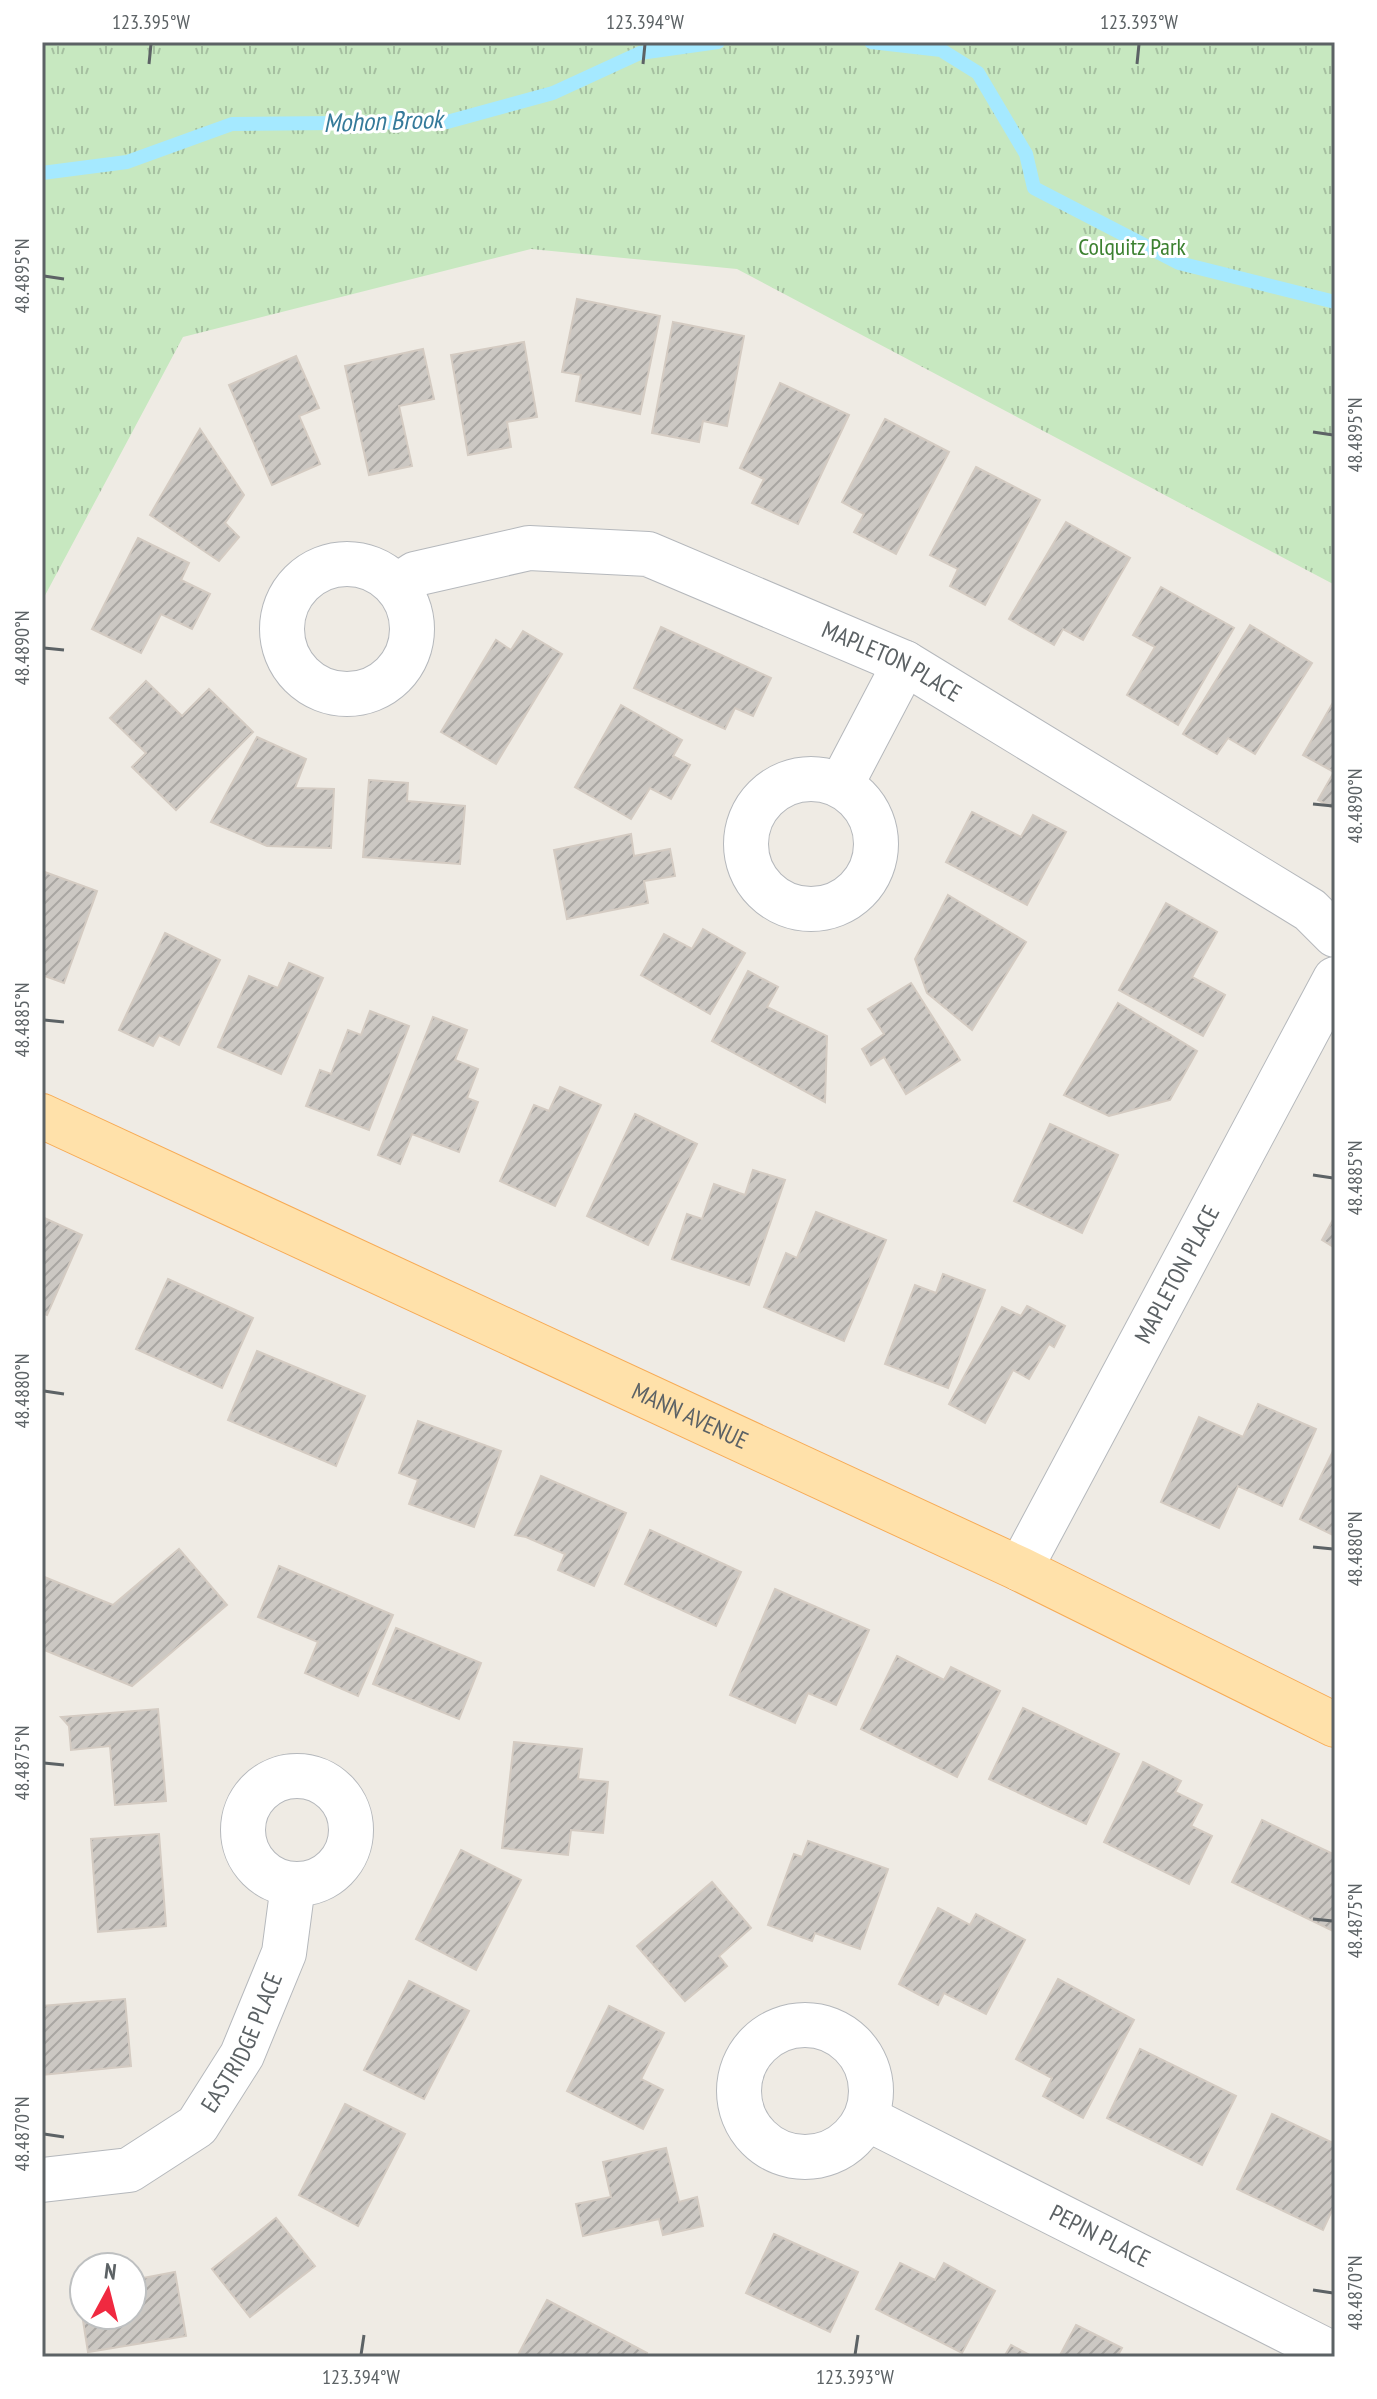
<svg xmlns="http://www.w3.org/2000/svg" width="1377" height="2399" font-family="'PT Sans Narrow',sans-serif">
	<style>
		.park { fill: url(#park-tufts) }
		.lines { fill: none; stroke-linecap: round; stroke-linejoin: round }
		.stream { stroke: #a5e9ff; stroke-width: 14 }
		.building { fill: url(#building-hatch); stroke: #d4cbc2; stroke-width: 2 }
		.minor-casing { stroke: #b5b8bc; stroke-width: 46 }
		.major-casing { stroke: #f7ab55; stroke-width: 46 }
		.minor { stroke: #fff; stroke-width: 44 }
		.major { stroke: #ffe1aa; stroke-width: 44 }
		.ticks { fill: none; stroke: #5c6265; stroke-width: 3 }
		.labels { text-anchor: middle; stroke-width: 6; stroke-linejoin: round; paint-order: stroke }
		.park-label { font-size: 24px; fill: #3c8130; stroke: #fff }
		.street-label { font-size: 24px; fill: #5c6265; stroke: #fff }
		.water-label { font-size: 26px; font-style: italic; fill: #357a9a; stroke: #fff }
		.neatline { fill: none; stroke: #5c6265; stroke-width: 3 }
		.ticks-label { font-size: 20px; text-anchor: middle; fill: #5c6265 }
	</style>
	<defs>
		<pattern id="park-tufts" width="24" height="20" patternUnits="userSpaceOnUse" patternTransform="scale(2)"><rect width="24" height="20" fill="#c7e8c0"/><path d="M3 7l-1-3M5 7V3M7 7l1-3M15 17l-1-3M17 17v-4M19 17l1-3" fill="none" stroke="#a5bfa0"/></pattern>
		<pattern id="building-hatch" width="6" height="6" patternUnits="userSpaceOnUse" patternTransform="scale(2)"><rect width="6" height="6" fill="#ccc8c3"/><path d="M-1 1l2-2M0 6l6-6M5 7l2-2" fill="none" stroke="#a9a6a2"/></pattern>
	</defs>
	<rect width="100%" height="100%" fill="#efebe4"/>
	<path class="park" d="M42 42H1335V585L737 269 531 249 183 337 42 601Z"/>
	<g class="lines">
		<g class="stream">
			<path d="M871 42 941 50 978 73 1026 154 1034 188 1179 263 1335 302"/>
			<path d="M42 173 127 162 232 124 447 122 553 93 640 53 718 42"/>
		</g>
	</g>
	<g class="building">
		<path d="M577 299 660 316 640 414 576 401 581 375 562 372Z"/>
		<path d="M673 322 744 336 727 426 703 421 699 442 652 433Z"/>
		<path d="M524 342 537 417 507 422 511 447 468 455 451 355Z"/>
		<path d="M423 349 434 399 399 406 412 466 369 475 345 366Z"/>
		<path d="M296 356 319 408 299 416 320 464 272 485 229 385Z"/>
		<path d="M780 383 849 415 798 524 752 503 764 479 740 468Z"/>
		<path d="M885 419 949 452 896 554 854 532 864 514 842 502Z"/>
		<path d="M200 429 244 495 225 523 239 537 219 561 150 515Z"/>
		<path d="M976 467 1040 500 985 605 950 586 958 569 930 555Z"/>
		<path d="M1066 522 1130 558 1083 640 1063 629 1054 645 1009 619Z"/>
		<path d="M138 538 189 563 181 580 210 594 192 629 161 614 141 653 92 629Z"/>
		<path d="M1161 587 1234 628 1178 725 1127 695 1155 647 1133 635Z"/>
		<path d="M1250 625 1312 663 1255 754 1228 738 1217 754 1183 734Z"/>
		<path d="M661 627 771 678 753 716 735 708 725 729 634 688Z"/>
		<path d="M523 631 562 654 496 764 441 732 496 640 511 650Z"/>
		<path d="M146 681 182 716 209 689 253 732 176 810 132 767 146 753 110 718Z"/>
		<path d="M1335 699V809L1318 800 1334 772 1303 755Z"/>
		<path d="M621 705 682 740 673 756 690 765 671 799 650 788 631 819 575 787Z"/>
		<path d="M257 737 306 759 295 788 334 789 331 848 267 846 211 822Z"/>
		<path d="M369 780 408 783 407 801 465 806 460 864 363 857Z"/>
		<path d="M972 812 1021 837 1033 815 1066 832 1027 905 946 862Z"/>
		<path d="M631 834 634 856 670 849 675 876 644 881 648 903 567 919 554 850Z"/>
		<path d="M42 871 97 891 64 983 42 975Z"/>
		<path d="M948 895 1026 942 972 1030 927 993 915 959Z"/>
		<path d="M1166 903 1217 932 1192 977 1225 995 1203 1036 1119 990Z"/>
		<path d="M703 929 745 953 710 1014 641 975 664 934 692 949Z"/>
		<path d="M165 933 220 960 179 1045 159 1035 153 1046 119 1030Z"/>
		<path d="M289 963 323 978 281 1074 218 1047 249 976 278 988Z"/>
		<path d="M748 971 778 987 767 1007 827 1036 825 1102 712 1041Z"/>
		<path d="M911 983 960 1060 906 1094 884 1057 871 1065 862 1049 884 1034 868 1009Z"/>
		<path d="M1118 1003 1197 1051 1170 1100 1109 1116 1064 1095Z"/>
		<path d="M370 1011 409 1026 369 1130 306 1106 320 1070 331 1074 348 1030 361 1035Z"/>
		<path d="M433 1017 467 1030 455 1060 478 1069 467 1098 478 1102 459 1152 412 1134 400 1164 378 1155Z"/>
		<path d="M560 1087 601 1105 555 1206 500 1181 534 1105 549 1111Z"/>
		<path d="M635 1114 697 1144 648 1245 587 1216Z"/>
		<path d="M1050 1124 1118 1155 1082 1233 1014 1201Z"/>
		<path d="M753 1170 785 1180 749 1285 672 1259 687 1214 702 1219 714 1184 745 1195Z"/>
		<path d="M816 1212 886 1240 844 1341 764 1307 786 1253 797 1258Z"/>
		<path d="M1335 1216V1248L1322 1240Z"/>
		<path d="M42 1217 82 1235 47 1315 42 1313Z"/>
		<path d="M943 1274 985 1290 948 1388 885 1364 915 1285 936 1293Z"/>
		<path d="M168 1279 253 1318 222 1388 136 1349Z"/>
		<path d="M1027 1306 1065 1326 1054 1347 1049 1344 1029 1379 1013 1370 985 1423 949 1404 1002 1307 1021 1316Z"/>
		<path d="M257 1351 365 1396 336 1466 228 1420Z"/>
		<path d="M1258 1404 1316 1429 1282 1506 1238 1486 1219 1528 1161 1502 1199 1417 1243 1437Z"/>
		<path d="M418 1421 501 1451 474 1527 409 1504 418 1480 399 1473Z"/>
		<path d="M1335 1447V1536L1300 1519Z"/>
		<path d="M541 1476 626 1513 594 1586 558 1570 565 1554 526 1537 515 1535Z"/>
		<path d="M650 1530 741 1572 716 1626 625 1584Z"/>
		<path d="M179 1549 227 1605 132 1686 42 1649V1576L113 1605Z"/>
		<path d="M279 1566 393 1615 358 1696 305 1673 318 1642 258 1617Z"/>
		<path d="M775 1589 869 1630 836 1705 808 1693 795 1723 730 1695Z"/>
		<path d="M396 1628 481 1663 459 1719 373 1684Z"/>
		<path d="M897 1656 944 1680 951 1667 1000 1691 957 1777 861 1729Z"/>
		<path d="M1023 1708 1119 1754 1086 1824 989 1779Z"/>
		<path d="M158 1709 166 1801 115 1805 110 1746 71 1750 69 1726 61 1717Z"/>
		<path d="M514 1742 582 1749 578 1779 608 1782 603 1833 571 1830 568 1855 502 1848Z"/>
		<path d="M1143 1762 1181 1781 1175 1792 1202 1805 1191 1826 1212 1836 1189 1884 1104 1842Z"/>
		<path d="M1262 1820 1335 1855V1932L1232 1882Z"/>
		<path d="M159 1834 166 1926 98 1932 91 1839Z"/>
		<path d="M808 1841 888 1869 860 1949 815 1933 812 1941 768 1925 794 1854 802 1857Z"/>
		<path d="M461 1850 521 1880 476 1970 416 1939Z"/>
		<path d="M712 1882 751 1928 719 1956 727 1966 685 2001 637 1946Z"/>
		<path d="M938 1908 970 1925 976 1914 1025 1940 986 2014 944 1993 938 2005 899 1984Z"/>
		<path d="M1058 1979 1134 2020 1083 2118 1043 2096 1052 2078 1016 2059Z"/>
		<path d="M409 1981 469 2011 424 2099 364 2070Z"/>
		<path d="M125 1999 131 2066 42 2075V2006Z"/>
		<path d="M609 2006 664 2033 641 2079 663 2090 643 2129 567 2091Z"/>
		<path d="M1140 2049 1236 2096 1202 2165 1107 2118Z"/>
		<path d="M345 2104 405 2134 358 2226 299 2195Z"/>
		<path d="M1272 2114 1335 2144V2204L1323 2230 1237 2189Z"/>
		<path d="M666 2148 679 2202 697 2197 703 2226 663 2235 659 2219 583 2236 576 2204 611 2197 603 2162Z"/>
		<path d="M276 2218 315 2266 250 2317 212 2269Z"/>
		<path d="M774 2234 858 2272 830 2332 746 2293Z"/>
		<path d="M900 2263 935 2280 944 2263 995 2291 962 2353 876 2309Z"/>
		<path d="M175 2272 186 2336 88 2352 78 2289 84 2287V2315H132V2280Z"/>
		<path d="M547 2300 647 2353 645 2357H517Z"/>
		<path d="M1076 2325 1122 2348 1117 2357H1059Z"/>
		<path d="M1011 2345 1033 2357H1004Z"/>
	</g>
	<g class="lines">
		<g class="minor-casing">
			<g id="minor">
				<circle cx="347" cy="629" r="65"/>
				<path id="s1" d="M397 586 415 574 529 548 648 554 905 663 1310 910 1335 935"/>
				<circle cx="811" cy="844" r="65"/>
				<path d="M841 785 905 663"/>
				<path id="s2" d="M1020 1569 1335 979"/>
				<circle cx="297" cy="1830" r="54"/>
				<circle cx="805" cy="2091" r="66"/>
				<path id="s3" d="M866 2118 1335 2355"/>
				<path id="s4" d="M42 2180 129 2170 197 2126 242 2055 284 1953 293 1885"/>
			</g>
		</g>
		<g class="major-casing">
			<g id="major">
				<path id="s5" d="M42 1116 1020 1569 1335 1725"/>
			</g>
		</g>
		<use href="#minor" class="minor"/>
		<use href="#major" class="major"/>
	</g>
	<path class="ticks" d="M149 64 151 44M643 64 645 44M1137 64 1139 44M44 276 64 279M1313 432 1333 435M44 648 64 650M1313 804 1333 806M44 1020 64 1022M1313 1175 1333 1178M44 1391 64 1394M1313 1547 1333 1549M44 1763 64 1765M1313 1919 1333 1921M44 2134 64 2137M1313 2290 1333 2293M361 2355 364 2335M855 2355 858 2335"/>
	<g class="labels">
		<g class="park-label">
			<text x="1132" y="255">Colquitz Park</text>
		</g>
		<g class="street-label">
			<text dy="8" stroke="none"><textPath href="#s1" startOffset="524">MAPLETON PLACE</textPath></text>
			<text dy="8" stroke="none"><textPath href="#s2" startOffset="334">MAPLETON PLACE</textPath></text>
			<text dy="8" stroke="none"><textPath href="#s5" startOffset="714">MANN AVENUE</textPath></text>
			<text dy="8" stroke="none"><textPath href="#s4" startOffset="264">EASTRIDGE PLACE</textPath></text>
			<text dy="8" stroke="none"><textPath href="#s3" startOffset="262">PEPIN PLACE</textPath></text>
		</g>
		<g class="water-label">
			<text transform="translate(383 121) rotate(-2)" y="9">Mohon Brook</text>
		</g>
	</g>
	<rect width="1377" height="2399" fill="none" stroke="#ffffff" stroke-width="88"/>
	<g transform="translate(108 2291) rotate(7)"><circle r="38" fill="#ffffff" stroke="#bec0c1" stroke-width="2"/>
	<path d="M0-6L14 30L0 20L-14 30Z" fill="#f02940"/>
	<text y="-12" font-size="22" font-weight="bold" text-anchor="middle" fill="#5c6265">N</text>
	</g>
	<rect x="44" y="44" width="1289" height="2311" class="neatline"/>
	<g class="ticks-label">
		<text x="151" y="29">123.395°W</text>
		<text x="645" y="29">123.394°W</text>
		<text x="1139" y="29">123.393°W</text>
		<text transform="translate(22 276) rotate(-90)" y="7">48.4895°N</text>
		<text transform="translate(1355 435) rotate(-90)" y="7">48.4895°N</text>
		<text transform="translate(22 648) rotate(-90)" y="7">48.4890°N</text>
		<text transform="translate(1355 806) rotate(-90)" y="7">48.4890°N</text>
		<text transform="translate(22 1020) rotate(-90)" y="7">48.4885°N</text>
		<text transform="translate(1355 1178) rotate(-90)" y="7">48.4885°N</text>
		<text transform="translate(22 1391) rotate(-90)" y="7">48.4880°N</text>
		<text transform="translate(1355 1549) rotate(-90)" y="7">48.4880°N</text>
		<text transform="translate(22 1763) rotate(-90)" y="7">48.4875°N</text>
		<text transform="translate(1355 1921) rotate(-90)" y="7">48.4875°N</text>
		<text transform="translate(22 2134) rotate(-90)" y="7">48.4870°N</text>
		<text transform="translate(1355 2293) rotate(-90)" y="7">48.4870°N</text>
		<text x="361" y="2384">123.394°W</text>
		<text x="855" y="2384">123.393°W</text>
	</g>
</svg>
